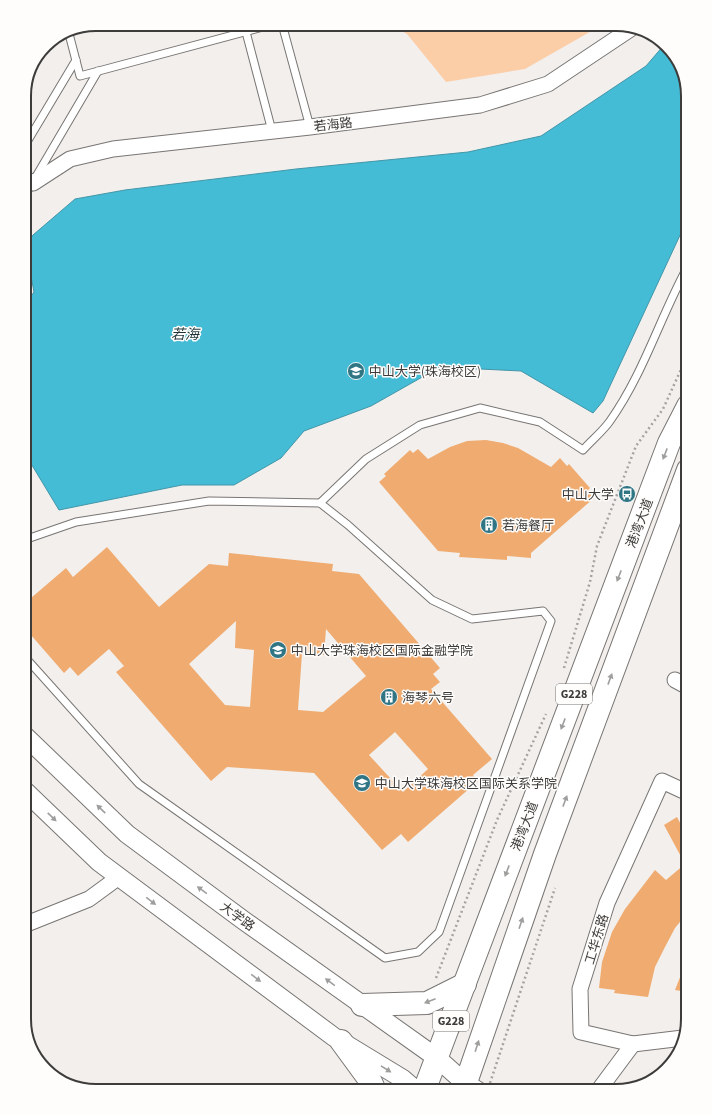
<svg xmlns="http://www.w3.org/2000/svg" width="712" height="1115" font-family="'Source Sans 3','Noto Sans SC',sans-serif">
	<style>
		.green { fill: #fccea8 }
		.water { fill: #44bcd6; stroke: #4296a8 }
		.building { fill: #f0ac70; fill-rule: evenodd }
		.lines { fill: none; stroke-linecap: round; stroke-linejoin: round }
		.service-casing { stroke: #787573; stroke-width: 9 }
		.minor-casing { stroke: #787573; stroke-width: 17 }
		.tertiary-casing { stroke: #787573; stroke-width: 20 }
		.trunk-casing { stroke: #787573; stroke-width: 24 }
		.path { stroke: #a6a4a2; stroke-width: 2.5; stroke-dasharray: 2 3; stroke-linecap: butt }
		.service { stroke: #fff; stroke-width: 7 }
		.minor { stroke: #fff; stroke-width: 15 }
		.tertiary { stroke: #fff; stroke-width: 18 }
		.trunk { stroke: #fff; stroke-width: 22 }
		.oneway { fill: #9e9e9d }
		.labels { text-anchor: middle; stroke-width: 3; stroke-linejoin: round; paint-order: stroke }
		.shield { fill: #fffdfb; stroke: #777675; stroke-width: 1 }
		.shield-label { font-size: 12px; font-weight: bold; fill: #3d3c3b }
		.street-label { font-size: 13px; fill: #3d3c3b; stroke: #fffdfb }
		.poi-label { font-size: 13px; fill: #3d3c3b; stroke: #fffdfb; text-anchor: start }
		.water-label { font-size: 14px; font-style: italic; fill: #1e3338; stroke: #fffdfb }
		.rim { fill: none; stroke: #3d3c3b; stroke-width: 2 }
	</style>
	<rect width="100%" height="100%" fill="#f2efed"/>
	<path class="green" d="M390 24H599L595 29 525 69 446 82 407 34Z"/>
	<path class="water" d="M664 45 680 64 688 96V218L603 401 593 413 521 371 440 367 371 406 304 431 281 458 234 485H182L59 510 24 452V306L34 292 31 276 24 262V246L33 235 75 199 125 190 296 169 468 152 541 136 646 66Z"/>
	<g class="building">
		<path d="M486 440 503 443 518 448 551 467 560 458 567 466 569 464 590 488 588 490 594 498 531 553V558L507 556V560L459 557 460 553 438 551 379 482 386 476 384 474 410 450 413 453 418 449 428 459 450 447 467 441Z"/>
		<path d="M107 547 159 607 209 564 228 566 229 553 333 564 332 571 359 574 440 668 433 674 440 682 431 689 492 759 473 775 478 781 408 842 401 834 382 850 314 773 227 767 211 781 116 672 124 666 109 649 78 676 70 667 64 673 24 627V604L66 568 73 577ZM236 621 235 648 254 650 250 707 225 705 189 664ZM326 629 366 676 323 712 298 710 302 654 324 655ZM395 732 428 769 403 792 369 755Z"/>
		<path d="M677 817 688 838V912L675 928 665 947 655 967 648 997 614 993 615 990 599 988 602 962 612 932 625 909 655 870 666 880 685 864 664 825Z"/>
		<path d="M688 957V992L675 990Z"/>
	</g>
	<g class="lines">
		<g class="service-casing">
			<g id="service">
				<path d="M282 24 310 127"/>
				<path d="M68 30 80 76 274 24"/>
				<path d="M246 32 272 131"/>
				<path d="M24 147 76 60"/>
				<path d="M24 197 98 71"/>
				<path d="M320 503 366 459 420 425 480 408 540 422 583 450C592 440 603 431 610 421 644 373 660 317 688 266"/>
				<path d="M24 656 139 784 385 958 418 952 439 932 551 621 543 611 472 619 432 600 348 525 320 503 209 501 76 522 24 540"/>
			</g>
		</g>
		<g class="minor-casing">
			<g id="minor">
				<path d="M24 178 33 183 70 159 113 149 310 127 480 105 548 84 632 28"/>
				<path d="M675 680 688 687"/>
				<path d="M24 925 89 899 119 877"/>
				<path d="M683 1038 633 1044 581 1032 580 989 607 903 662 781 688 793"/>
				<path d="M598 1091 633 1044"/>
			</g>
		</g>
		<g class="tertiary-casing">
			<g id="tertiary">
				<path d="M24 735 127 834 243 920 437 1058 465 1083 478 1091"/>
				<path d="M24 790 99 862 334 1037 403 1079 417 1091"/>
			</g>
		</g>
		<g class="trunk-casing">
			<g id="trunk">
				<path d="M362 1005 427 1003 465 984"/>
				<path d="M341 1041 371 1082 375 1091"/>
				<path d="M424 1091 669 443 688 406"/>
				<path d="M463 1091 545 854 688 470"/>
			</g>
		</g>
		<g class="path">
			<path d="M564 668 590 582 597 546 636 446 663 409 688 354"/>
			<path d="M436 978 497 820 546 714"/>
			<path d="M490 1083 555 888"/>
		</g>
		<use href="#service" class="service"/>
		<use href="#minor" class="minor"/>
		<use href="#tertiary" class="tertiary"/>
		<use href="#trunk" class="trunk"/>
	</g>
	<defs><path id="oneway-solid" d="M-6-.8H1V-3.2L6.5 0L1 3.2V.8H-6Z"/></defs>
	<g class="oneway">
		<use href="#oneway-solid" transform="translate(665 454) rotate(111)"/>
		<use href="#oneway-solid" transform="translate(619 576) rotate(111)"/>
		<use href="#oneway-solid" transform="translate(610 679) rotate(-70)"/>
		<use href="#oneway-solid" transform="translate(563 724) rotate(111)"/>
		<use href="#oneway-solid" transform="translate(565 801) rotate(-70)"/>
		<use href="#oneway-solid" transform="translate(101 809) rotate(-136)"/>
		<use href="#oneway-solid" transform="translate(52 817) rotate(44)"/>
		<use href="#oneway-solid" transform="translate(507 871) rotate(111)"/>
		<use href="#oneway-solid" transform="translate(202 890) rotate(-144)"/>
		<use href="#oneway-solid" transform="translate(151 901) rotate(37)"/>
		<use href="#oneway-solid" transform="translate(521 923) rotate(-71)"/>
		<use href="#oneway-solid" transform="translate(256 978) rotate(37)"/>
		<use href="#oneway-solid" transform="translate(330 982) rotate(-144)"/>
		<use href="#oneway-solid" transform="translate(430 1001) rotate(159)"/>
		<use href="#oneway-solid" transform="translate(477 1046) rotate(-72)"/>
		<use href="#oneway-solid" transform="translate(386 1069) rotate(32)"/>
	</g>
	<defs>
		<g id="university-disc" transform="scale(0.9)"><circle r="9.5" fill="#307584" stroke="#fffdfb"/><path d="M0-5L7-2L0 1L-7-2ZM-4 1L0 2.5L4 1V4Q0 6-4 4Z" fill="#fff"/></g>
		<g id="bus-disc" transform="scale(0.9)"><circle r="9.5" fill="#307584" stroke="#fffdfb"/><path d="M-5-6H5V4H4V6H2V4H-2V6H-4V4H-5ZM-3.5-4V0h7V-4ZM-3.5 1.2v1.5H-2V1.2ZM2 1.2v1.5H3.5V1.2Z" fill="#fff"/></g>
		<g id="building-disc" transform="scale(0.9)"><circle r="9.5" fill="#307584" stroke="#fffdfb"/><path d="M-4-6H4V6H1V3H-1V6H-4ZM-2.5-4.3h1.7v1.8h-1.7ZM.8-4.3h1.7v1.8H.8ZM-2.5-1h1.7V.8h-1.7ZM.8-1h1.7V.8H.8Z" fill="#fff"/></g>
	</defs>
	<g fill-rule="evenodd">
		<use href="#university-disc" x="356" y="371"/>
		<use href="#bus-disc" x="627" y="494"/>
		<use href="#building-disc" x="489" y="525"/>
		<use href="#university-disc" x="278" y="650"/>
		<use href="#building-disc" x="389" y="697"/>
		<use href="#university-disc" x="362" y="783"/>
	</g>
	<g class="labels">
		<g class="shield">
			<rect x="556" y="684" width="36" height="20" rx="3"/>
			<rect x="433" y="1011" width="36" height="20" rx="3"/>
		</g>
		<g class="shield-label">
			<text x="574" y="698">G228</text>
			<text x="451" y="1025">G228</text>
		</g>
		<g class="street-label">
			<text transform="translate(333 124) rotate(-7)" y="5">若海路</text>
			<text transform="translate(639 523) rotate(-69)" y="5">港湾大道</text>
			<text transform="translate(524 826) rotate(-69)" y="5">港湾大道</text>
			<text transform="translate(238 916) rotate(36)" y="5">大学路</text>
			<text transform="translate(596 939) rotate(-73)" y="5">工华东路</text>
		</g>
		<g class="poi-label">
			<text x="369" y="376">中山大学(珠海校区)</text>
			<text x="614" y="499" text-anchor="end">中山大学</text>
			<text x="502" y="530">若海餐厅</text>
			<text x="291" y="655">中山大学珠海校区国际金融学院</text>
			<text x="402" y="702">海琴六号</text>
			<text x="375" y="788">中山大学珠海校区国际关系学院</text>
		</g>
		<g class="water-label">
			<text x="185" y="339">若海</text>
		</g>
	</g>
	<path d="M0 0H712V1115H0ZM96 31H616A65 65 0 0 1 681 96V1019A65 65 0 0 1 616 1084H96A65 65 0 0 1 31 1019V96A65 65 0 0 1 96 31Z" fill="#fffdfb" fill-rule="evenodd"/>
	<path class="rim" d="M96 31H616A65 65 0 0 1 681 96V1019A65 65 0 0 1 616 1084H96A65 65 0 0 1 31 1019V96A65 65 0 0 1 96 31Z"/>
</svg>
